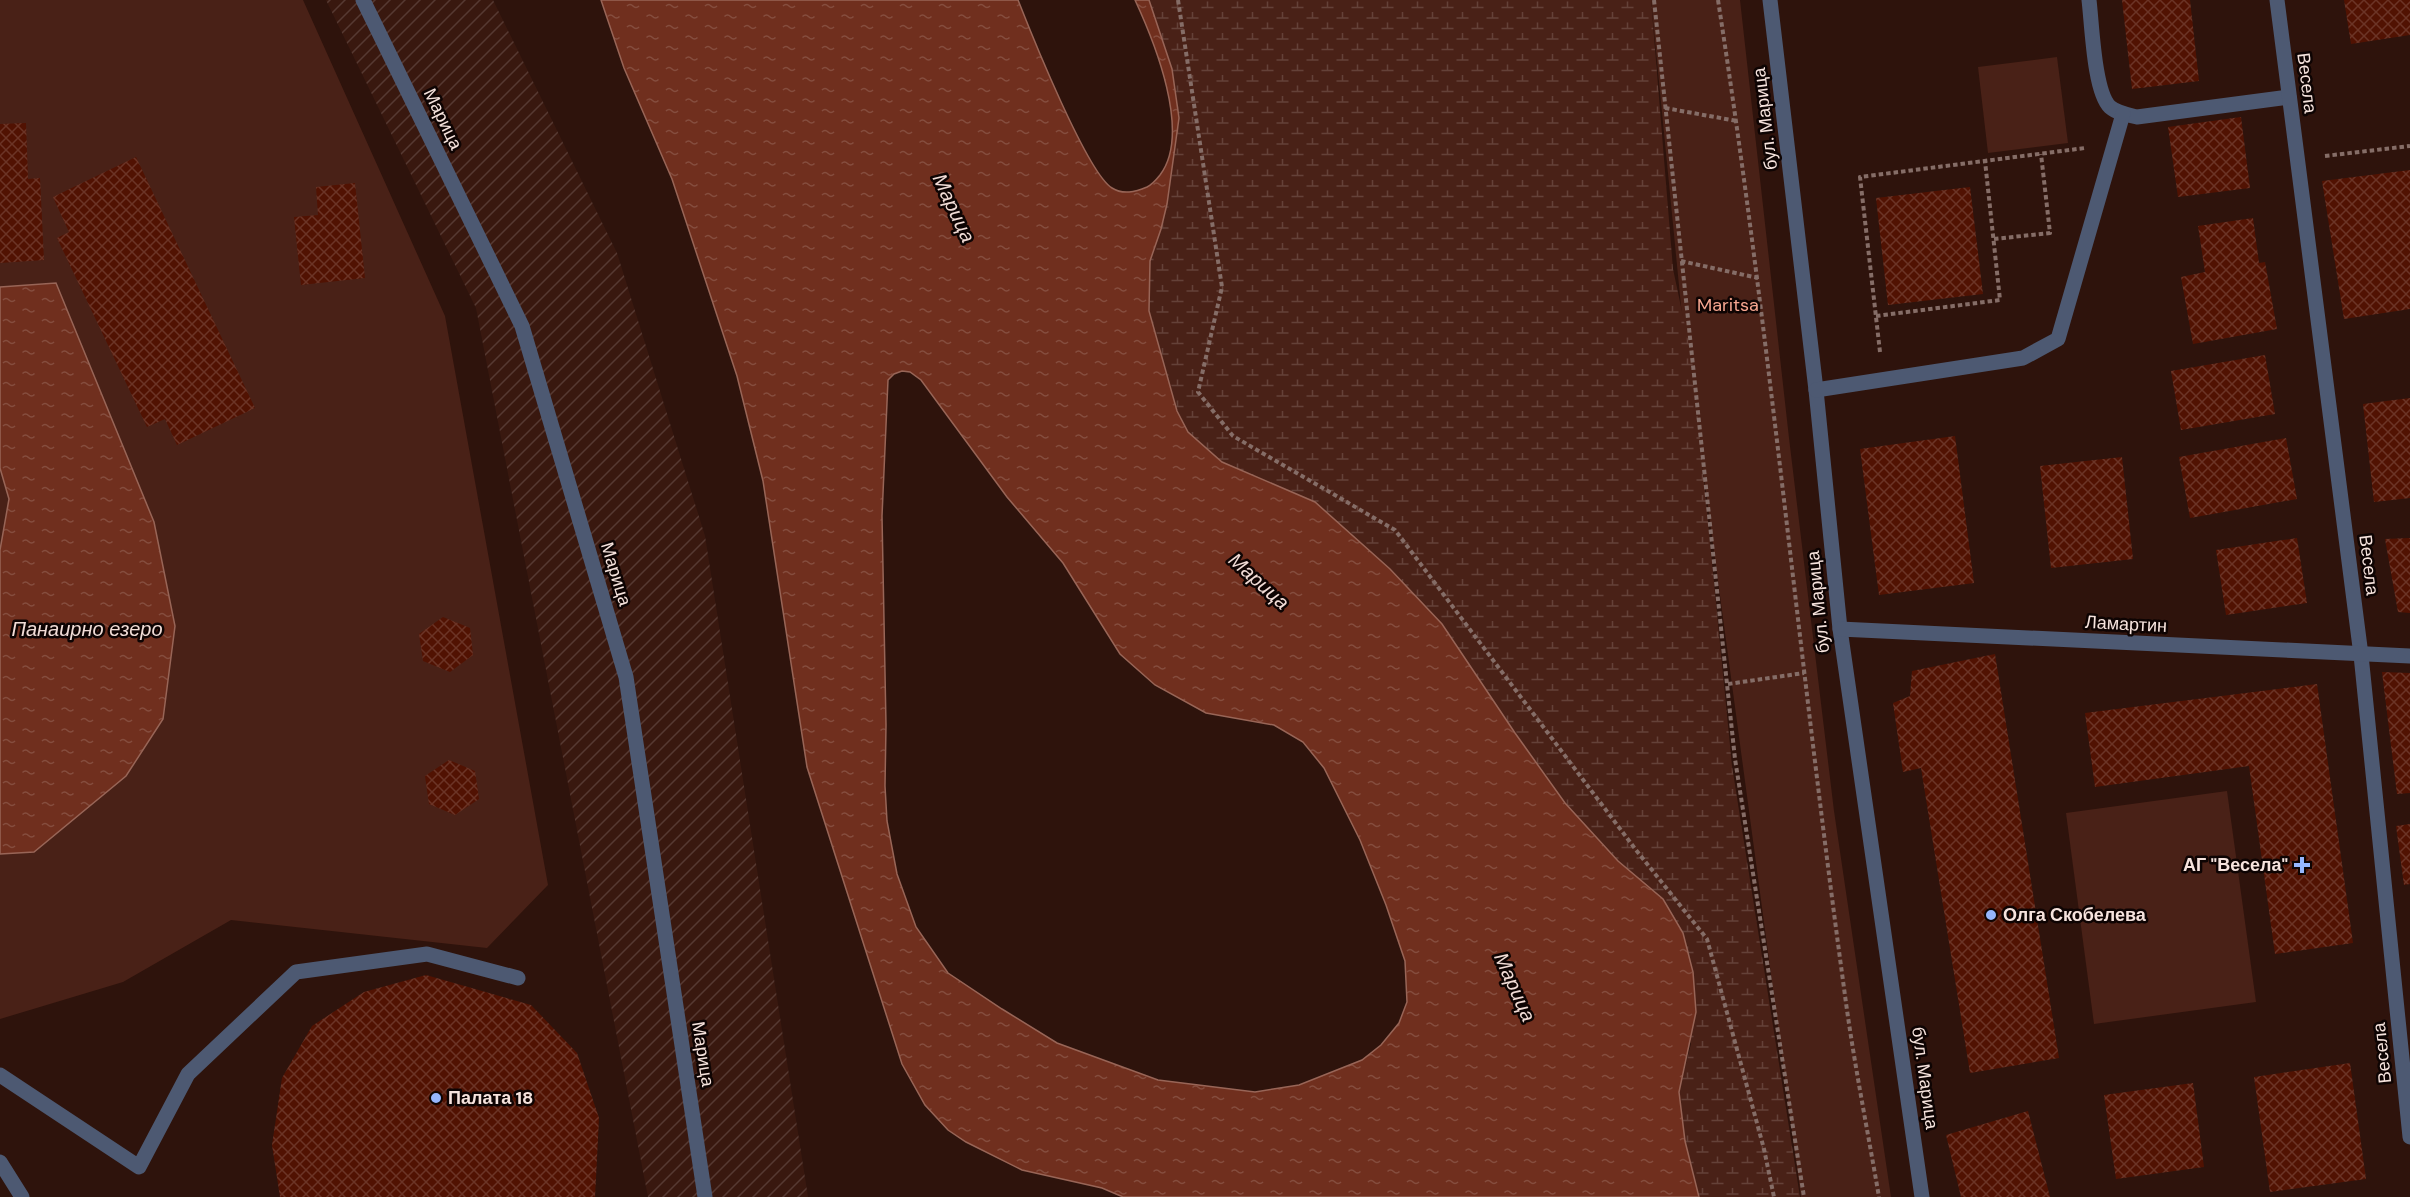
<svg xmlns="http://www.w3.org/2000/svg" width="2410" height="1197" font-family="'DM Sans',sans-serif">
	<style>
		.industrial { fill: url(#industrial-furrows) }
		.green { fill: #492117 }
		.wetland { fill: url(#wetland-marsh) }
		.water { fill: url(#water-ripples); stroke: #986557; stroke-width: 1.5; fill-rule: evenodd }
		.building { fill: url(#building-cross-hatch) }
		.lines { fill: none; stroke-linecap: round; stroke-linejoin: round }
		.path { stroke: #856d67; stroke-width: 4; stroke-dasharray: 4.5 3; stroke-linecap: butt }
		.minor { stroke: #4d5972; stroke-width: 15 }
		.poi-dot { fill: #96b6fd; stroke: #0e0403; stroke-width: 2 }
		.labels { text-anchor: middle; stroke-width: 5; stroke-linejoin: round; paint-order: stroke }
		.street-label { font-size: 18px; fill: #f6e3dd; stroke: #0e0403 }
		.park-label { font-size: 18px; fill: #f8a791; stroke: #0e0403 }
		.poi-label { font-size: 18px; font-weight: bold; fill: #f6e3dd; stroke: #0e0403; text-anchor: start }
		.water-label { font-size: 20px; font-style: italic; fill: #f1dcd6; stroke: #0e0403 }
	</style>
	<defs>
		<pattern id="industrial-furrows" width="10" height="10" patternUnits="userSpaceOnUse" patternTransform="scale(1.5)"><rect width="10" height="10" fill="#39180f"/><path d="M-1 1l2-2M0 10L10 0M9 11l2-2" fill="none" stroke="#563932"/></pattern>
		<pattern id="wetland-marsh" width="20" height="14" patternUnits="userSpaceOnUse" patternTransform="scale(1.5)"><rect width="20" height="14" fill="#492117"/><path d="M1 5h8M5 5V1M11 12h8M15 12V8" fill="none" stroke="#644138"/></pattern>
		<pattern id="water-ripples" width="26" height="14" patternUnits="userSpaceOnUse" patternTransform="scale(1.5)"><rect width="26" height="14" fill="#702f1e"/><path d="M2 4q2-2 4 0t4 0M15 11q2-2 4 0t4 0" fill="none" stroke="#854d3e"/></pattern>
		<pattern id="building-cross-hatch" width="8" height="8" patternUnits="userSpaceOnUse" patternTransform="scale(1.5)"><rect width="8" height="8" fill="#511202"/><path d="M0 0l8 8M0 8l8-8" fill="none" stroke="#6b3426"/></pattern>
	</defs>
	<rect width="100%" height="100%" fill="#2e130c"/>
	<path class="industrial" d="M326 0H493L617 253 705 536 808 1197H648L476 308Z"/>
	<g class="green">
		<path d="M0 0H303L445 316 548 885 487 948 231 920 123 982 0 1019Z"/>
		<path d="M1651 0H1740L1789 438 1834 811 1891 1197H1801L1681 306Z"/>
		<path d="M2057 57 2068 143 1988 153 1978 67Z"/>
		<path d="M2227 791 2256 1002 2094 1024 2066 813Z"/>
	</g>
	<path class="wetland" d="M1149 0H1651L1673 269 1692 359 1732 766 1800 1197H1699L1685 1141 1679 1091 1691 1044 1663 899 1618 861 1565 803 1515 733 1442 624 1390 569 1315 502 1222 462 1188 432 1177 411 1149 311 1150 261 1161 229 1167 204 1179 118Z"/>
	<g class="water">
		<path d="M601 0H1018C1031 33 1087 173 1112 188 1123 195 1135 192 1147 187 1153 184 1156 180 1160 175 1192 133 1154 41 1135 0H1149L1172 69 1179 118 1167 204 1161 229 1150 261 1149 311 1177 411 1188 432 1222 462 1315 502 1390 569 1442 624 1515 733 1565 803 1618 861 1663 899 1683 933 1693 972 1696 1012 1679 1092 1685 1141 1699 1197H1123L1102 1188 1022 1170 966 1142 948 1130 925 1105 902 1064 807 767 763 481 737 376 672 179 624 68ZM902 371 910 372 921 380 1007 497 1063 563 1120 654 1155 685 1206 713 1274 725 1303 742 1324 768 1360 840 1386 905 1405 961 1407 1002 1399 1023 1381 1045 1362 1060 1299 1085 1255 1092 1158 1080 1057 1043 1002 1009 948 973 916 927 897 874 887 821 885 786 886 725 882 516 888 380 894 374Z"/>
		<path d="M56 283 154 522 175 626 163 719 126 776 34 852 0 854V550L9 499 0 468V287Z"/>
	</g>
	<g class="building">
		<path d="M2122 0H2190L2199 81 2132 89Z"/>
		<path d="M2344 0H2410V35L2351 44Z"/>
		<path d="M2241 117 2250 188 2178 197 2168 127Z"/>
		<path d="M26 123 28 179 40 178 44 260 0 263V124Z"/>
		<path d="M136 157 255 408 177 445 165 419 147 427 57 238 69 232 53 197Z"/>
		<path d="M2410 170V309L2344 319 2322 181Z"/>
		<path d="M355 183 365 278 301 285 294 217 318 215 316 187Z"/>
		<path d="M1970 187 1983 294 1888 305 1876 198Z"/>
		<path d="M2253 218 2259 263 2265 262 2277 329 2193 344 2181 277 2205 272 2198 226Z"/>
		<path d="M2265 355 2275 414 2181 430 2171 371Z"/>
		<path d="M2410 398V498L2374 502 2363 404Z"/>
		<path d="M1955 436 1974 583 1879 595 1860 449Z"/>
		<path d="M2286 438 2297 499 2190 518 2179 457Z"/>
		<path d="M2122 457 2133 559 2051 568 2040 466Z"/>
		<path d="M2297 538 2307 603 2226 615 2216 550Z"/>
		<path d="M2410 538V613L2398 612 2385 539Z"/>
		<path d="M443 617 470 628 473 655 450 672 423 661 419 634Z"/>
		<path d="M1995 654 2059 1058 1970 1073 1921 768 1903 772 1893 703 1910 696 1912 671Z"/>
		<path d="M2382 672 2410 673V793L2397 794Z"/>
		<path d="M2317 684 2353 943 2275 954 2249 766 2095 787 2085 713Z"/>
		<path d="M449 760 475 771 479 799 455 815 429 804 425 776Z"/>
		<path d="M2410 824V884L2404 885 2396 826Z"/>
		<path d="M426 975 531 1005 577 1053 599 1118 595 1197H280L272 1145 282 1078 312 1026 364 992Z"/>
		<path d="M2350 1063 2366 1179 2270 1192 2254 1077Z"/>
		<path d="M2193 1083 2204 1167 2116 1179 2104 1095Z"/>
		<path d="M2028 1111 2050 1197H1961L1946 1135Z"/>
	</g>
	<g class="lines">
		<g class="path">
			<path d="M1178 0 1222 287 1198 392 1233 436 1395 530 1636 850 1707 939 1764 1149 1774 1197"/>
			<path d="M1654 0 1735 759 1804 1197"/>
			<path d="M1718 0C1769 328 1799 659 1844 988 1853 1058 1867 1127 1879 1197"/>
			<path d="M1665 108 1737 121"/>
			<path d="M2325 156 2410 146"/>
			<path d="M1994 239 2050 233 2041 154"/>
			<path d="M1681 261 1758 278"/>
			<path d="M1876 316 2000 300 1985 161"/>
			<path d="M1880 352 1860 177 2085 148"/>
			<path d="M1728 684 1804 673"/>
		</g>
		<g class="minor">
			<path d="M363 0 522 326 626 677 705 1197"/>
			<path d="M1770 0 1816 390 1840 629 1922 1197"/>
			<path d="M2089 0C2092 24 2094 92 2110 107 2117 113 2128 115 2137 117L2289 97"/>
			<path d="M2277 0 2361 655 2410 1137"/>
			<path d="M1816 390 2023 358 2058 339 2123 114"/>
			<path d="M1840 629 2410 656"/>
			<path d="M0 1075 139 1167 188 1074 296 972 427 954 518 978"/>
			<path d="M0 1162 22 1197"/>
		</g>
	</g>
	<g class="poi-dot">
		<path d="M2299 856h6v6h6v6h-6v6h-6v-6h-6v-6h6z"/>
		<circle cx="1991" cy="915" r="6"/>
		<circle cx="436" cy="1098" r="6"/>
	</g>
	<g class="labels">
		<g class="street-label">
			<text transform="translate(2307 83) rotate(83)" y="6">Весела</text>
			<text transform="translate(443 119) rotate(64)" y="6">Марица</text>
			<text transform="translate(1765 119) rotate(-97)" y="6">бул. Марица</text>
			<text transform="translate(2369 565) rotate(83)" y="6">Весела</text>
			<text transform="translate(616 574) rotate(73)" y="6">Марица</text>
			<text transform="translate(1818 602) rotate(-96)" y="6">бул. Марица</text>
			<text transform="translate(2126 624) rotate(3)" y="6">Ламартин</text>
			<text transform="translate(2382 1053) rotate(-96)" y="6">Весела</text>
			<text transform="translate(703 1054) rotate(81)" y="6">Марица</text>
			<text transform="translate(1925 1078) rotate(82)" y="6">бул. Марица</text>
		</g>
		<g class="park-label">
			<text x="1728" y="311">Maritsa</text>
		</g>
		<g class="poi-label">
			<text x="2288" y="871" text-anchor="end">АГ "Весела"</text>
			<text x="2003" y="921">Олга Скобелева</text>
			<text x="448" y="1104">Палата 18</text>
		</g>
		<g class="water-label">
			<text transform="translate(954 208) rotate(65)" y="7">Марица</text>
			<text transform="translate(1259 581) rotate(42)" y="7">Марица</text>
			<text x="87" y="636">Панаирно езеро</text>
			<text transform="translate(1515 987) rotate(66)" y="7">Марица</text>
		</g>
	</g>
</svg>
